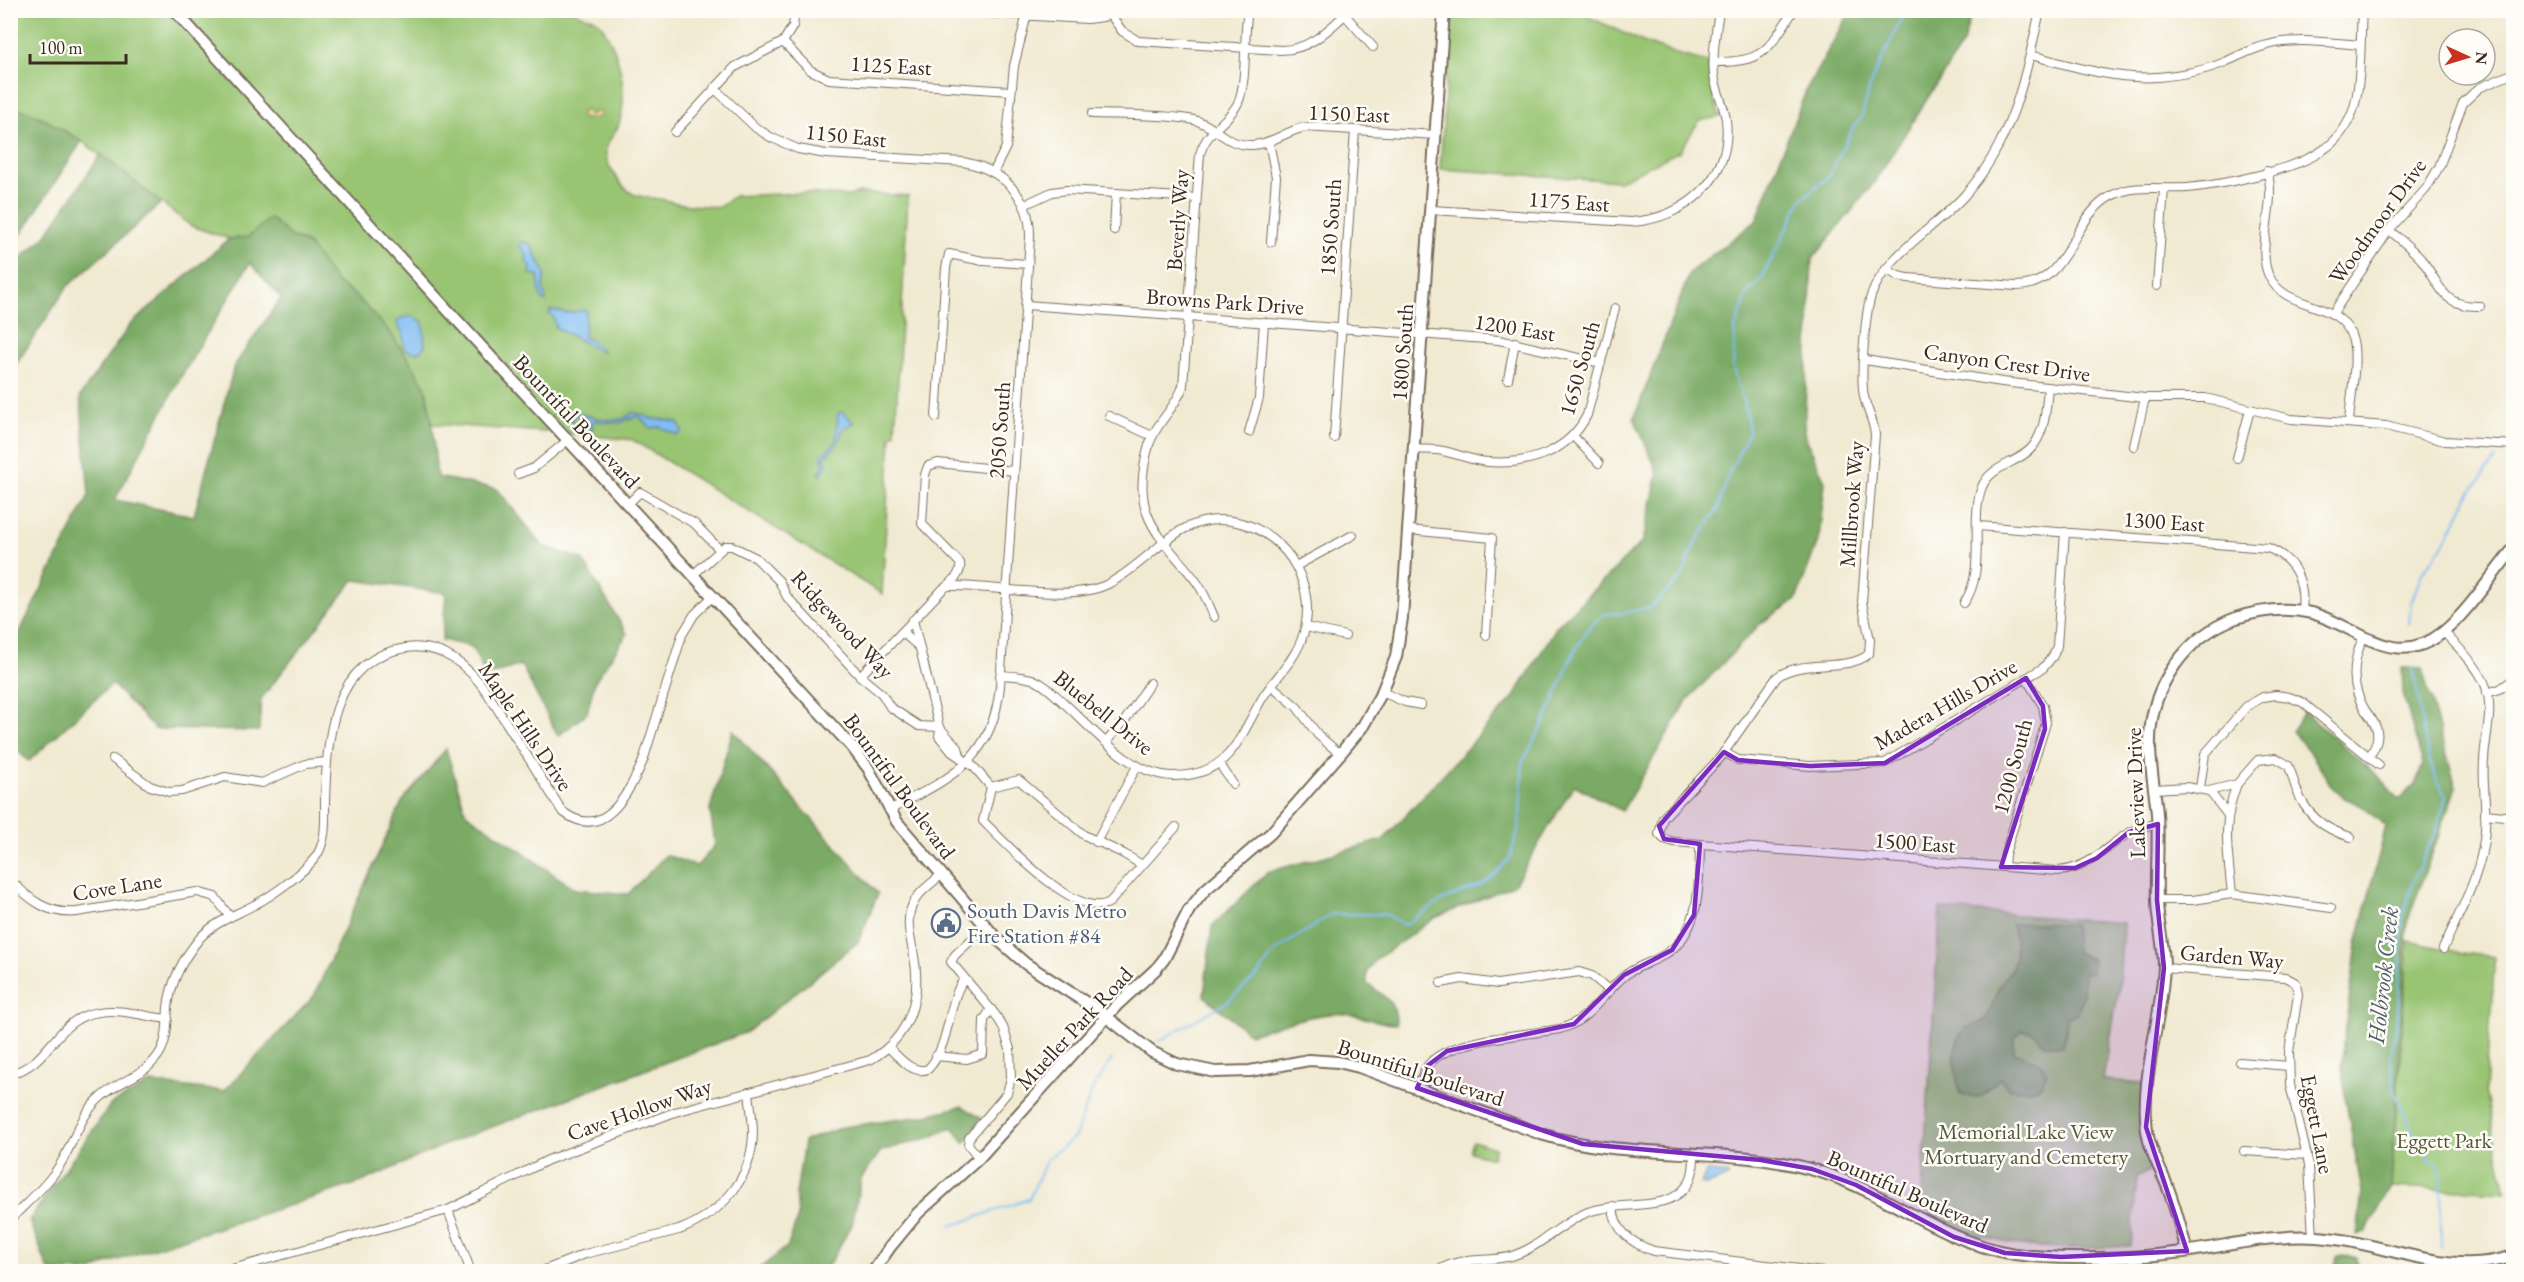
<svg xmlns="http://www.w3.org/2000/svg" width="2524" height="1282" font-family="'EB Garamond',serif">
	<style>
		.green { fill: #99c573; stroke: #6a7848; stroke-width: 1.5 }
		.forest { fill: #7aaa65; stroke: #5a6a42; stroke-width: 1.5; fill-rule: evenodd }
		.sand { fill: #eeda9e; stroke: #94825e; stroke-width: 1.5 }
		.water { fill: #80bdf3; stroke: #5e7488; stroke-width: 1.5 }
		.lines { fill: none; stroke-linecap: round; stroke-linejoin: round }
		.stream { stroke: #80bdf3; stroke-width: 2 }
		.street-casing { stroke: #7b6d5d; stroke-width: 10 }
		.secondary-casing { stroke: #7b6d5d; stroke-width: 14 }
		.street { stroke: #fff; stroke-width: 8 }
		.secondary { stroke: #fff; stroke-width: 10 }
		.marked { fill: #7b2cbf; fill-opacity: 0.2; stroke: #7b2cbf; stroke-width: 4.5; stroke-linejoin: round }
		.labels { text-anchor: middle; stroke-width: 5; stroke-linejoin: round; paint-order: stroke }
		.street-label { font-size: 22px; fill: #3b2a1e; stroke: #fdfcf7 }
		.service-label { font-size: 22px; fill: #4e5e75; stroke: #fdfcf7; text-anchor: start }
		.park-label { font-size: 22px; fill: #575838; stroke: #fdfcf7 }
		.water-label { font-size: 24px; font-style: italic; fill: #535d69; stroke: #fdfcf7 }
	</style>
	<rect width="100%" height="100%" fill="#fdfcf7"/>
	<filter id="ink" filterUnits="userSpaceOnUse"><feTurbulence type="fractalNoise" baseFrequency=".0167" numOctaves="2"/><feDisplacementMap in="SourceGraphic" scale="12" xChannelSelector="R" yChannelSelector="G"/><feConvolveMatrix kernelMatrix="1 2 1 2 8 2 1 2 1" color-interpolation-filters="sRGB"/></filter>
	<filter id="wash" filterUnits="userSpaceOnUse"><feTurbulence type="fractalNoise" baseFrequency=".008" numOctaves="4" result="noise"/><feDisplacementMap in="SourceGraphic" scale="24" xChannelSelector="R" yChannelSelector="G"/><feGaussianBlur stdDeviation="1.35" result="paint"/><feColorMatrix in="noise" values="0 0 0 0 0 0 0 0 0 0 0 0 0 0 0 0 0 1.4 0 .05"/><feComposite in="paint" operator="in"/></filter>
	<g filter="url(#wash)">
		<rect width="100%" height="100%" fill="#f1ead2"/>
		<g class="green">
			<path d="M572 10C581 19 593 12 603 27 620 55 629 93 619 124 616 133 608 139 606 149 605 158 609 167 614 174 632 203 642 194 669 201 685 206 702 206 719 207L734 196 802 193 848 196 860 193 908 196 895 433 891 436 882 594 633 440 574 434 548 429 545 432 432 424 426 389 393 336 360 300 347 293 331 277 308 244 291 236 229 239 191 226 82 141 35 114 11 106V11Z"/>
			<path d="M1451 11H1576L1643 42 1676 54 1708 62 1711 88 1720 117 1699 121 1680 151 1619 181 1440 169Z"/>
			<path d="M1940 909 2123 923 2119 988 2103 1080 2143 1083 2141 1132 2153 1168 2137 1178 2131 1246C2082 1249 2031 1251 1984 1237 1962 1231 1941 1219 1921 1208Z"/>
			<path d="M2408 941 2462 953 2495 957 2485 1091 2506 1192 2391 1187Z"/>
			<path d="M1473 1141 1495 1148 1492 1158 1470 1152Z"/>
		</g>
		<g class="forest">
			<path d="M1851 10 1972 11 1963 43 1873 184 1812 260 1804 433 1825 482 1819 538 1796 600 1761 623 1687 701 1622 811 1574 785 1514 885 1435 918 1374 961 1367 972V984C1383 995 1397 1002 1396 1024 1379 1024 1363 1016 1346 1014 1313 1012 1281 1025 1250 1034L1204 996 1212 926 1268 872 1383 840 1514 697 1557 626 1643 541 1658 473 1634 418 1690 272 1756 221 1807 88Z"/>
			<path d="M11 106 35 114 82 141 20 236 11 242Z"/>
			<path d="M101 154 161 203 67 287 11 372V266L44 238Z"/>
			<path d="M270 218 293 238 308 244 338 284 355 295 388 330 408 358 426 388 432 424 437 477 497 489 543 546 582 559 627 634 595 681 587 713 558 736 521 665 486 676 472 647 442 640 446 593 354 580 261 699 259 731 155 729 112 684 29 761 11 746V649L89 495 80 396 130 325 229 239 248 237ZM250 263 281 298 234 366 194 516 115 500 182 375Z"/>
			<path d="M2402 668 2422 669 2456 787 2407 923 2391 1187 2366 1232 2357 1235 2362 1192 2345 1096 2342 1067 2343 1043 2357 944 2386 826 2360 805 2343 797 2332 787 2312 755 2292 731 2304 712 2379 777 2399 800 2416 783 2423 764 2403 694Z"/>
			<path d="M733 730 878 894 858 942 747 1032 449 1143 362 1182 108 1263 92 1271H49L29 1220 111 1104 151 1083 224 1091 314 996 402 802 446 749 466 813 575 889 628 894 666 855 697 866 715 845 710 809Z"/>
			<path d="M2042 923 2074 925 2076 952 2093 960 2092 973 2084 974 2083 995 2078 1013 2066 1017V1035L2062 1046 2046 1045 2034 1033 2023 1030 2014 1038V1052L2040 1062 2047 1073C2039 1095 2028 1090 2009 1089L2000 1078C1984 1092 1981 1105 1959 1092 1955 1065 1949 1051 1965 1028 1996 1021 1988 1008 2000 985 2003 980 2008 975 2011 970 2018 954 2016 940 2012 924Z"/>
			<path d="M962 1106 981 1118 965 1143 952 1127 932 1137 881 1151 861 1179 852 1225 825 1271 755 1272 788 1246 798 1216 796 1194 804 1141 843 1127 923 1116Z"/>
			<path d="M2337 1256 2357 1257 2359 1271H2334Z"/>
		</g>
		<path class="sand" d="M585 110 589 115 598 111 601 115 597 118 583 119 580 113Z"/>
		<g class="water">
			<path d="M522 242 530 244 545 273 543 289 546 301H543L540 295 538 275 530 274 531 267 526 261 527 255 519 245Z"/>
			<path d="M551 310 566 313 586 310 584 337 595 343 604 353 556 328 553 316 549 313Z"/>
			<path d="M411 316 423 322 425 346 419 352H411L405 348 402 332 397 323 399 319Z"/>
			<path d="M573 411C587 416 621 427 632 413 641 412 644 417 652 419 661 420 669 419 678 423L682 431 678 435 660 427 651 428 638 416 619 423 594 421 591 424 593 428 592 430 588 426 587 419 572 414 573 421 570 422V413Z"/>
			<path d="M843 412 854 423 844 427 837 445 824 458 827 465 820 476 819 473 823 466 822 455 836 442 838 413Z"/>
			<path d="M1707 1171 1728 1174V1177L1706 1185 1701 1184Z"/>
		</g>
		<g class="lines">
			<g class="stream">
				<path d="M2512 433 2514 432"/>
				<path d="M2409 624 2411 603 2422 573 2443 546 2470 493 2496 458"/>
				<path d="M2411 667C2425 710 2419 758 2446 796L2437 829 2415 876 2402 919 2398 1016 2391 1055 2394 1091 2411 1127 2426 1148 2430 1162 2437 1163 2441 1179V1248"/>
				<path d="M1159 1041 1227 1002 1259 974 1274 952 1332 914H1385L1405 925 1441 901 1481 885 1497 873 1510 858 1519 827 1523 761 1546 719 1572 656 1588 628 1604 614 1624 613 1651 607 1682 577 1694 545 1718 509 1729 473 1749 432 1747 414 1733 368 1735 328 1747 294 1762 278 1801 200 1829 176 1851 132 1862 116 1872 79 1906 10"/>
				<path d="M951 1226 1029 1199 1047 1159 1075 1137 1092 1090 1112 1059"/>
			</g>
		</g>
	</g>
	<g filter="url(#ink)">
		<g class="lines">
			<g class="street-casing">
				<g id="street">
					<path d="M934 10 1087 19 1103 17 1116 10"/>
					<path d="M2040 10C2026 77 2011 145 1963 197 1934 229 1886 254 1871 296 1865 315 1860 377 1864 396 1866 409 1874 420 1875 435L1862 602 1870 640 1869 654C1846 673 1801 658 1777 677L1720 758 1663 818 1659 834 1664 839 1674 842 2058 871C2102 868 2115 827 2158 824"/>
					<path d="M1110 14 1122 31 1138 41 1281 50C1311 50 1329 29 1350 10"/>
					<path d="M1345 15 1373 47"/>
					<path d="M783 42 810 70 829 79 1011 91"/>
					<path d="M2031 55C2071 66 2115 80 2158 77 2180 75 2204 71 2225 62 2239 56 2253 48 2268 45 2297 37 2330 43 2360 45"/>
					<path d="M1714 62C1765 63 1768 49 1794 10"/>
					<path d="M714 88 756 128 772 138 798 149 826 154 963 162C1002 169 1031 197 1030 237L1000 686C993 761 949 779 889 810"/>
					<path d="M1092 114C1121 115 1166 114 1194 120 1217 125 1224 146 1253 145 1272 144 1286 131 1305 127L1436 135"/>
					<path d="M675 132 735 67 783 42 793 26 795 10"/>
					<path d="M1269 142 1276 177 1271 242"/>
					<path d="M994 171 1006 147 1014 66 1028 10"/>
					<path d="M2267 171C2278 204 2255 246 2269 276 2286 313 2342 297 2353 341 2358 363 2350 400 2349 423"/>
					<path d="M1024 205 1052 192 1067 190 1196 198"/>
					<path d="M1431 210 1631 222C1685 219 1733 178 1726 120 1724 104 1716 91 1714 75 1712 54 1716 32 1719 10"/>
					<path d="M1114 230 1116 193"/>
					<path d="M2389 230C2400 239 2411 248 2421 259 2442 285 2440 307 2480 306"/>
					<path d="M1886 269 1898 276 1908 278 2016 286C2070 286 2070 218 2111 196 2135 183 2161 190 2187 188 2221 185 2296 170 2323 150 2337 141 2347 126 2353 111 2362 83 2360 41 2362 10"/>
					<path d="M2157 286 2164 189"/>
					<path d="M1026 305 1499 340 1601 363"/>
					<path d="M2333 313 2389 230 2426 189 2439 167 2463 103 2479 88 2514 73"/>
					<path d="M1865 360 2002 382 2145 398H2205L2291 419 2386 426 2445 441 2514 445"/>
					<path d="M1508 379 1515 342"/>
					<path d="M1109 416 1152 436"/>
					<path d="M936 417 946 268 949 254 983 261 1028 264"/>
					<path d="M1249 432 1259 398 1264 322"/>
					<path d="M1574 437 1599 463"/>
					<path d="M1334 438 1355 130"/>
					<path d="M2134 446 2145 398"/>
					<path d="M1415 449C1424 450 1434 449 1443 451 1458 454 1472 461 1488 462 1528 465 1569 452 1587 415L1615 308"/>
					<path d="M2237 458 2250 410"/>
					<path d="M518 474 534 468 568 440"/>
					<path d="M628 504 640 492 695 524 720 550"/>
					<path d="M1978 526 2268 548C2296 559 2305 583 2302 612"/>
					<path d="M1409 530 1492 538 1486 635"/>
					<path d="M1296 566 1353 535"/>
					<path d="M693 575 725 546H732L756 558 779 581 787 597 860 676 882 694 890 707 919 726 939 727 958 748 961 758"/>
					<path d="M951 586C994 585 1070 603 1108 584 1154 561 1178 509 1237 522 1289 533 1321 591 1301 641 1293 662 1275 678 1263 697 1239 737 1231 775 1175 776 1132 777 1094 730 1064 703 1054 694 1045 684 1032 679 1022 676 1011 676 1000 675"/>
					<path d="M1964 603C1987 571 1969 520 1982 487 1990 465 2021 463 2034 445 2046 428 2046 407 2048 387"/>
					<path d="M1214 617C1209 605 1205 594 1198 584 1182 561 1156 539 1147 513 1139 492 1143 466 1149 445 1156 422 1176 408 1183 386L1200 154C1207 129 1228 123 1238 103 1248 80 1243 36 1248 10"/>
					<path d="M913 620 939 727"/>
					<path d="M1306 627 1345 636"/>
					<path d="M902 632 918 646"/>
					<path d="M2363 638C2352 662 2351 687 2365 710 2370 717 2376 723 2377 731 2379 741 2374 749 2369 757"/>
					<path d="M860 676 943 589C951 584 962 574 960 563L922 524 925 475 928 466 938 463 1014 471"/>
					<path d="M1271 685 1297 707 1318 735 1340 754"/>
					<path d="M1382 692 1405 702 1421 705"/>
					<path d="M2487 693 2500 689 2514 679"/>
					<path d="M940 730 939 736 952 752 974 767 991 787"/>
					<path d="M1107 741 1126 719 1150 683"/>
					<path d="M1724 752 1738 760 1810 766 1885 763 2043 668 2053 656 2057 646 2065 532"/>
					<path d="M113 759 150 786 169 792 182 791 225 777 262 783 305 764 327 762"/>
					<path d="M1219 763 1233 784"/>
					<path d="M991 787 983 821C1004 842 1078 922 1110 902L1176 827"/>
					<path d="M991 787 1019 780 1084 835 1124 854 1142 865"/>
					<path d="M2200 788 2205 754 2247 706 2263 697 2276 695 2289 697 2302 702 2379 765"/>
					<path d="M2155 789 2186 787 2209 791 2227 814"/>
					<path d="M2209 791 2237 784 2258 760 2276 758 2288 765C2292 773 2293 780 2296 788 2305 814 2325 830 2351 837"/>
					<path d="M2485 814 2514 817"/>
					<path d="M1096 842 1137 766"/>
					<path d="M2004 867 2005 854 2046 723 2043 706 2026 678"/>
					<path d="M10 879C29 900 49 915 77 912L197 892 215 897 230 917"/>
					<path d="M2232 894C2228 853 2221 825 2237 784"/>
					<path d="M2157 900H2193L2232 894 2331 908"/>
					<path d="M2443 949C2460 911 2483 872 2485 829 2487 806 2482 783 2484 760 2485 735 2494 711 2486 687 2478 665 2459 649 2444 632"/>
					<path d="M2164 968 2285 977 2296 983 2298 995 2289 1052 2290 1085 2309 1165 2313 1237"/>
					<path d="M1441 983 1462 979 1498 984 1579 972 1592 976 1610 991"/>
					<path d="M888 1047C899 1057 912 1075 928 1069 951 1045 947 1002 964 979"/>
					<path d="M936 1056 967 1059 983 1054 984 1020 991 1009"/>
					<path d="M2240 1062 2289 1066"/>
					<path d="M10 1074C52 1064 54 1018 99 1012 121 1008 145 1017 168 1019"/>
					<path d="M1417 1088C1421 1078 1424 1068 1433 1060 1458 1038 1526 1035 1560 1029 1589 1021 1601 996 1623 977 1635 966 1653 963 1667 953 1702 930 1699 881 1700 844"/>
					<path d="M2244 1151 2307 1155"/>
					<path d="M979 1158 968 1144 969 1138 1007 1093 1011 1078 1010 1049 1003 1027 995 1014 951 962 955 955 985 927"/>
					<path d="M1613 1206C1614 1230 1632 1244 1654 1251L1823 1272"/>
					<path d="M448 1210 471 1272"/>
					<path d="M10 1220C27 1202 49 1184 61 1163 75 1140 80 1115 101 1097 121 1079 147 1076 161 1051 168 1037 167 1022 168 1007 171 981 184 957 200 938 214 922 236 915 254 905 272 896 302 874 315 858 327 842 325 820 325 801 327 741 330 659 406 648 441 643 469 666 488 694L562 811C603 844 629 793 643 761L682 635 694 615 713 596"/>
					<path d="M221 1272 448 1210 548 1160 675 1112 870 1060C909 1038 922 999 914 956 911 940 905 922 912 906 917 893 931 884 941 875"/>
					<path d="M540 1272 585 1254 679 1230C721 1214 752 1180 753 1133 753 1119 750 1105 749 1092"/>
					<path d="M1436 1272C1460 1255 1486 1263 1512 1256 1541 1247 1560 1223 1588 1212 1615 1202 1658 1209 1677 1195 1692 1185 1694 1172 1694 1155"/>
				</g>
			</g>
			<g class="secondary-casing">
				<g id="secondary">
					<path d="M174 10 455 318 852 747 868 768 897 822 996 938 1026 964 1099 1011 1152 1052 1177 1064 1215 1072 1250 1071 1309 1060 1338 1062 1359 1067 1541 1134C1628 1161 1722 1145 1810 1169 1888 1189 1949 1251 2032 1256 2080 1260 2135 1258 2183 1252 2228 1246 2271 1234 2317 1237 2384 1241 2446 1279 2514 1256"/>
					<path d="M2187 1251C2181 1230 2176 1209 2168 1188 2161 1170 2150 1152 2147 1131 2140 1078 2162 1019 2164 966 2164 943 2157 922 2157 900 2156 871 2159 843 2157 814 2155 789 2149 764 2150 739 2151 686 2186 636 2236 618 2260 610 2286 607 2311 613 2357 625 2393 671 2442 633 2465 616 2495 571 2514 548"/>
					<path d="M873 1272 890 1247 918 1213 979 1158 1118 1004 1157 968 1164 959 1189 910 1205 890 1271 833 1340 754 1363 726 1382 692 1396 657 1402 618 1444 10"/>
				</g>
			</g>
			<use href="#street" class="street"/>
			<use href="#secondary" class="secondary"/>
		</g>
	</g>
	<path class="marked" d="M2026 678 2043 706 2045 729 2001 867 2075 868 2097 858 2129 832 2158 824 2157 900 2164 968 2146 1127 2187 1251 2061 1257 2005 1253 1954 1237 1856 1185 1812 1169 1761 1160 1583 1144 1417 1088 1427 1066 1447 1051 1574 1024 1624 975 1672 950 1694 915 1700 844 1664 839 1659 826 1724 752 1738 760 1810 766 1885 763Z"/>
	<defs>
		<g id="civic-ring" transform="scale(1.5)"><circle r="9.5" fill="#fdfcf7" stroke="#5c6f8a" stroke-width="1.5"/><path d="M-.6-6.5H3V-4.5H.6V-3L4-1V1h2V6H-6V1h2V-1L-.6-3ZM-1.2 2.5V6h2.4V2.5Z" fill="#5c6f8a"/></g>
	</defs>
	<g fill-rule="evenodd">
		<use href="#civic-ring" x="946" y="923"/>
	</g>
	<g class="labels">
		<g class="street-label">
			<text transform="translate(891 65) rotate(3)" y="8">1125 East</text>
			<text transform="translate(1349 113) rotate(2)" y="8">1150 East</text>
			<text transform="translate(846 135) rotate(6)" y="8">1150 East</text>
			<text transform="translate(1569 201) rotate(4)" y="8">1175 East</text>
			<text transform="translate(1177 220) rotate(-86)" y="8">Beverly Way</text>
			<text transform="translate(2377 221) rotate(-54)" y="8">Woodmoor Drive</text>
			<text transform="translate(1330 227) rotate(-86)" y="8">1850 South</text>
			<text transform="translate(1225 301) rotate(4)" y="8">Browns Park Drive</text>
			<text transform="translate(1515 327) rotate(9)" y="8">1200 East</text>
			<text transform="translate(1402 352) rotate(-86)" y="8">1800 South</text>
			<text transform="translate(2007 362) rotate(8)" y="8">Canyon Crest Drive</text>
			<text transform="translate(1579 368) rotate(-74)" y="8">1650 South</text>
			<text transform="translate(577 421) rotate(47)" y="8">Bountiful Boulevard</text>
			<text transform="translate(999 430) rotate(-86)" y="8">2050 South</text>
			<text transform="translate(1851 504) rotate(-86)" y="8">Millbrook Way</text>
			<text transform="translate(2164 521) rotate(4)" y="8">1300 East</text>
			<text transform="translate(843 624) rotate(47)" y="8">Ridgewood Way</text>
			<text transform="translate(1945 704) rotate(-30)" y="8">Madera Hills Drive</text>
			<text transform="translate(1104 712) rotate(39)" y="8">Bluebell Drive</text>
			<text transform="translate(526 726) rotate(56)" y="8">Maple Hills Drive</text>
			<text transform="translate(2012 766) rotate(-75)" y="8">1200 South</text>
			<text transform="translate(900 786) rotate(54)" y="8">Bountiful Boulevard</text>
			<text transform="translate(2135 793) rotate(-92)" y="8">Lakeview Drive</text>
			<text transform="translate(1915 842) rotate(4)" y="8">1500 East</text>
			<text transform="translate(117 886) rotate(-9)" y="8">Cove Lane</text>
			<text transform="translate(2232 956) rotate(5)" y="8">Garden Way</text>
			<text transform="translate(1074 1028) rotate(-47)" y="8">Mueller Park Road</text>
			<text transform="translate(1421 1072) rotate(18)" y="8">Bountiful Boulevard</text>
			<text transform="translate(639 1109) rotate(-19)" y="8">Cave Hollow Way</text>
			<text transform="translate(2318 1124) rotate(79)" y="8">Eggett Lane</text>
			<text transform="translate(1908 1191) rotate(24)" y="8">Bountiful Boulevard</text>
		</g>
		<g class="service-label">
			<text x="967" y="918">South Davis Metro<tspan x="967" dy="25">Fire Station #84</tspan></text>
		</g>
		<g class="park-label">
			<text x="2026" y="1139">Memorial Lake View<tspan x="2026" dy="25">Mortuary and Cemetery</tspan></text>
			<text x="2444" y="1148">Eggett Park</text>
		</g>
		<g class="water-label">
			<text transform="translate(2383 975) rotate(-84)" y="8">Holbrook Creek</text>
		</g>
	</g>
	<rect width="2524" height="1282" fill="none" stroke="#fdfcf7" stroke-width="36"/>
	<g transform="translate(2467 57) rotate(94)"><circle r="28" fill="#fdfcf7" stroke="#afa8a0" stroke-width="1.5"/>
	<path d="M0-4.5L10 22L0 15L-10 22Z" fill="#c8321e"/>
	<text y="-9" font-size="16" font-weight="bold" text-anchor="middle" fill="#3b2a1e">N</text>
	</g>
	<path d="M30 54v9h96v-9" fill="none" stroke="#3b2a1e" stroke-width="3"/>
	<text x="39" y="54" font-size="18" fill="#3b2a1e" stroke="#fdfcf7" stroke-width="4.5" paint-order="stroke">100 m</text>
</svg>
